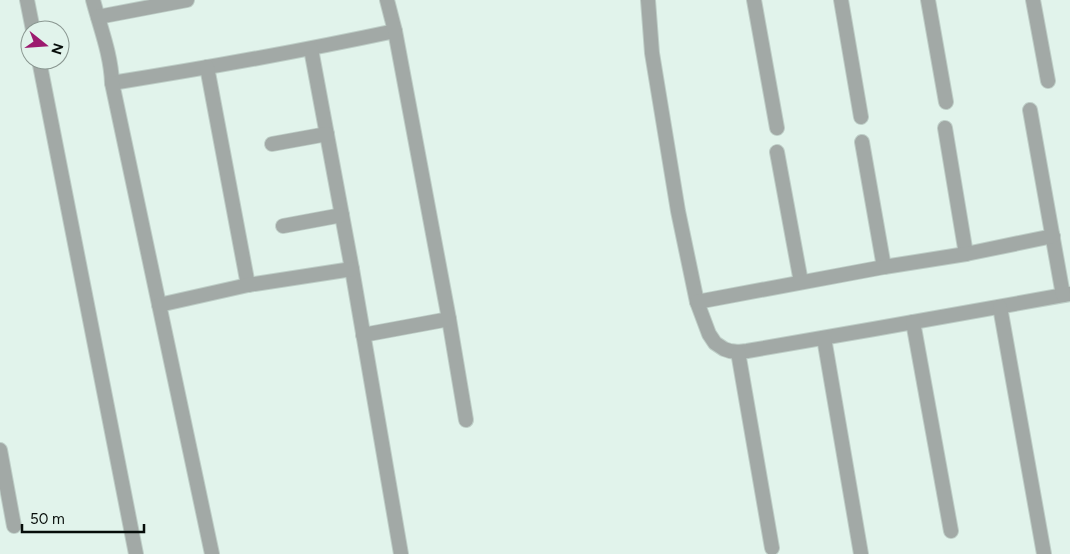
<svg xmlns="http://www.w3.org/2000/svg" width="1070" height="554" font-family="Figtree,sans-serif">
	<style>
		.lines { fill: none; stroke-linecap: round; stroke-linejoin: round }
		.street-casing { stroke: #becec7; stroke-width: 16 }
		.street { stroke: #a2a9a6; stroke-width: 14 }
	</style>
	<rect width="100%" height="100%" fill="#e1f3eb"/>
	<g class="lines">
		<g class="street-casing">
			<g id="street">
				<path d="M27 0 33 30"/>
				<path d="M93 0C100 27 111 54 112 83 207 68 301 51 395 31"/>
				<path d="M648 0 652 53 678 211 697 302 709 334 715 343 724 349 730 351 738 352 747 351 874 329 1070 294"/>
				<path d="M754 0 777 128"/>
				<path d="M841 0 861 117"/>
				<path d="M928 0 946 102"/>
				<path d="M1033 0 1048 81"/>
				<path d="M98 17 187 0"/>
				<path d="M311 49 352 269 401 554"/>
				<path d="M39 60 136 554"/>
				<path d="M207 67 248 285"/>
				<path d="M112 83 212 554"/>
				<path d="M1030 110 1063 295"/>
				<path d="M945 128 966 254"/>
				<path d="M862 142 884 267"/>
				<path d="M272 144 327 134"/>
				<path d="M777 152 801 282"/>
				<path d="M283 226 342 215"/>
				<path d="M697 302 884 267 966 254 1053 236"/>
				<path d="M159 305 248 285 352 269"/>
				<path d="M1000 307 1044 554"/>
				<path d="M449 319 466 420"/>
				<path d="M913 322 951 531"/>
				<path d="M363 335 449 319 395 31 387 0"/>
				<path d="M824 338 861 554"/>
				<path d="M738 352 772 548"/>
				<path d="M0 450 14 526"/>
			</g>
		</g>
		<use href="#street" class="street"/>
	</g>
	<g transform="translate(45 45) rotate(107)"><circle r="24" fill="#e1f3eb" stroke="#8a9791"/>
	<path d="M0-4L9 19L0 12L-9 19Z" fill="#9c1a6e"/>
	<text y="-8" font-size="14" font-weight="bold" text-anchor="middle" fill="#070d0a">N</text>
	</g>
	<path d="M22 524v8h122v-8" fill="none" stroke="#070d0a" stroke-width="2.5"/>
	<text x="30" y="524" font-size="15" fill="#070d0a" stroke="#e1f3eb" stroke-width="4" paint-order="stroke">50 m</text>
</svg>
